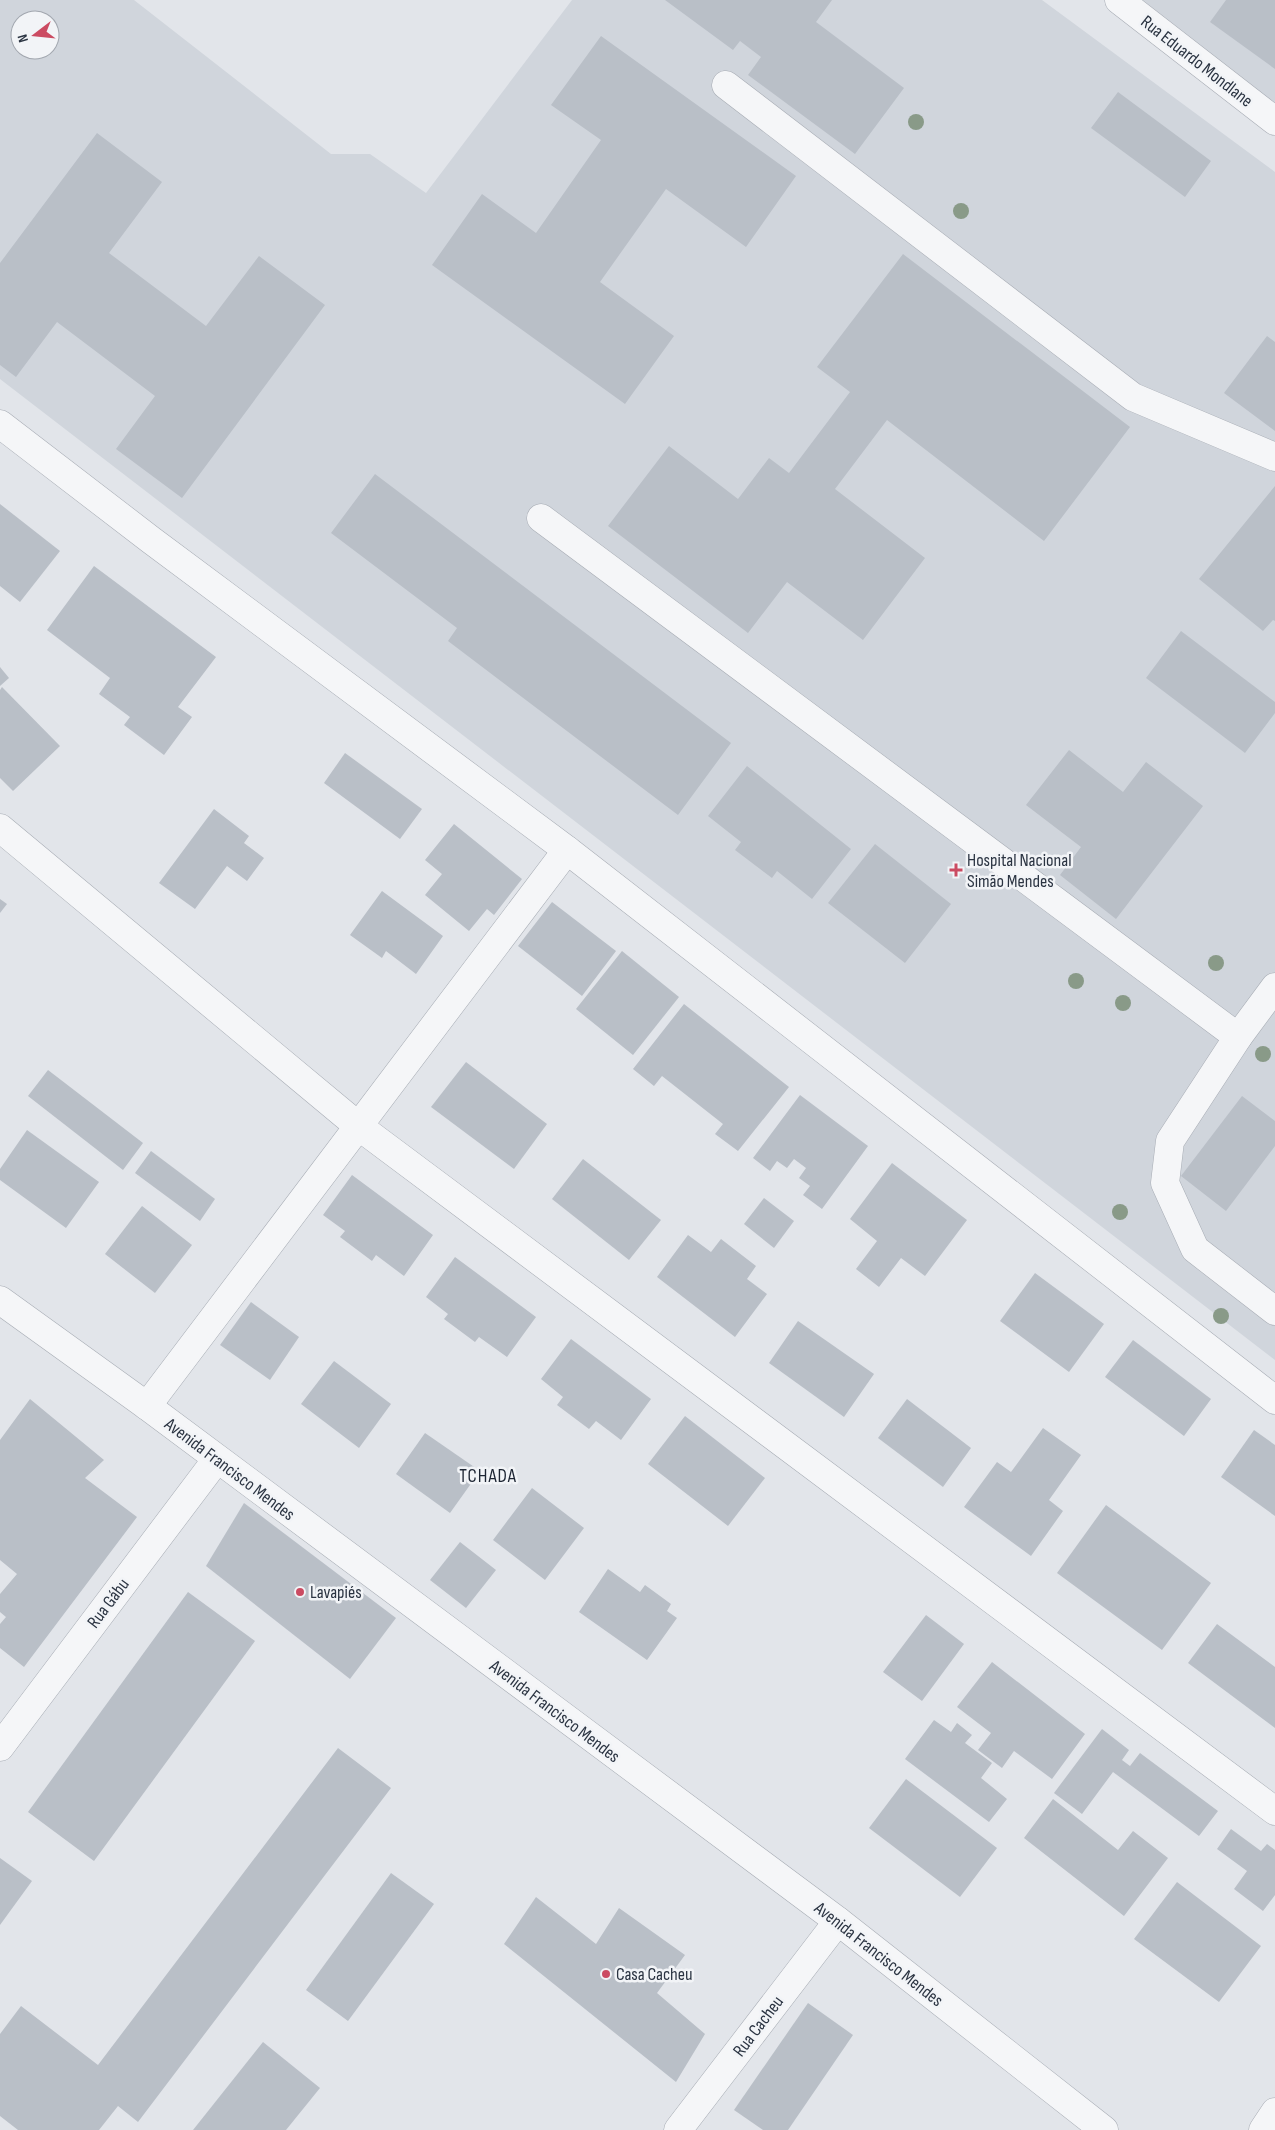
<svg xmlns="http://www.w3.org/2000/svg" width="1275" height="2130" font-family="'Sofia Sans Condensed',sans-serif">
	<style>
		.built { fill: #d0d5dc; fill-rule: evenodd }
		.building { fill: #b9bfc7 }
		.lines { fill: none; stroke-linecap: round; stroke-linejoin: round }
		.minor-casing { stroke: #a7acb4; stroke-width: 29 }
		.minor { stroke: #f5f6f8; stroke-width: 28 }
		.tree { fill: #899a88 }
		.poi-dot { fill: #cb4b62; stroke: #f2f4f7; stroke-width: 2 }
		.labels { text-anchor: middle; stroke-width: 5; stroke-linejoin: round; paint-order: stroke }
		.street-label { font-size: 18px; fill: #2b3442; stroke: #f2f4f7 }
		.poi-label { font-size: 18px; fill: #2b3442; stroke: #f2f4f7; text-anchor: start }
		.neighbourhood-label { font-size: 19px; letter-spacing: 1px; fill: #1d2533; stroke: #f2f4f7 }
	</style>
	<rect width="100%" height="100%" fill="#e2e5ea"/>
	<g class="built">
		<path d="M0 0H134L331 154H370L426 193 572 0H1042L1275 172V1360L0 379ZM20 20H50V50H20Z"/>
		<path d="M1119 0H1275V121Z"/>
	</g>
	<g class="building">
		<path d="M665 0H832L816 22 904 88 855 154 748 75 761 57 740 41 733 50Z"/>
		<path d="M1226 0H1275V69L1210 22Z"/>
		<path d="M601 36 796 176 746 247 666 189 600 282 674 336 625 404 432 265 482 194 536 233 601 140 551 105Z"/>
		<path d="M1118 92 1211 161 1185 197 1091 128Z"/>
		<path d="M97 133 162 182 109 253 206 326 259 256 325 305 182 498 116 449 155 396 57 322 16 377 0 365V263Z"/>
		<path d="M903 254 1130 427 1044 541 887 420 835 489 925 558 863 640 787 582 748 633 608 526 669 446 738 499 769 458 789 473 850 392 817 367Z"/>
		<path d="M1267 336 1275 342V431L1224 393Z"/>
		<path d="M375 474 731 743 678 815 448 641 457 628 331 533Z"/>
		<path d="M1275 486V621L1273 620 1263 631 1199 579Z"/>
		<path d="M0 504 60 551 20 602 0 586Z"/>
		<path d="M94 566 216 657 178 707 192 717 164 755 124 725 130 717 99 694 110 678 47 630Z"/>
		<path d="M1181 631 1275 702V713L1245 753 1146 678Z"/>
		<path d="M0 667 9 678 0 686Z"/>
		<path d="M2 687 60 746 13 791 0 778V690Z"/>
		<path d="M1069 750 1123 792 1146 762 1203 806 1116 919 1060 875 1081 847 1026 805Z"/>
		<path d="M345 753 422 809 400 839 324 783Z"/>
		<path d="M747 766 851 849 812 899 777 871 772 878 735 850 741 842 708 816Z"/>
		<path d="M214 809 249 836 244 843 264 858 247 881 227 866 195 909 159 883Z"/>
		<path d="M454 824 522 879 494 915 487 909 469 931 425 895 442 874 425 860Z"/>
		<path d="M875 844 951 904 905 963 828 903Z"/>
		<path d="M382 891 443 936 416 974 386 951 382 958 350 935Z"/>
		<path d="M0 899 7 904 0 913Z"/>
		<path d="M552 902 616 951 582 996 518 946Z"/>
		<path d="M622 951 679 997 633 1055 576 1009Z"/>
		<path d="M684 1004 789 1087 738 1151 715 1134 723 1124 662 1076 654 1086 633 1069Z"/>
		<path d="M466 1062 547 1124 514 1169 431 1107Z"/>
		<path d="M48 1070 143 1143 123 1170 28 1096Z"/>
		<path d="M800 1095 868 1146 822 1209 803 1195 810 1186 799 1178 806 1168 794 1159 787 1168 777 1161 770 1171 753 1158Z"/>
		<path d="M1242 1096 1275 1121V1146L1226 1211 1181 1176Z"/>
		<path d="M27 1130 99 1182 66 1228 0 1180V1169Z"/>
		<path d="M151 1151 215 1199 200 1221 135 1173Z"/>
		<path d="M583 1159 661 1220 629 1260 552 1199Z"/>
		<path d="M892 1163 967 1220 925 1276 901 1258 879 1287 856 1269 877 1241 850 1219Z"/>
		<path d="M352 1175 433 1235 404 1276 376 1255 372 1261 340 1237 345 1231 323 1215Z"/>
		<path d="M764 1198 794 1221 774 1248 744 1224Z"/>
		<path d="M142 1206 192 1245 155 1293 105 1254Z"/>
		<path d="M688 1235 711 1252 721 1239 756 1266 747 1279 767 1294 735 1337 657 1277Z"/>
		<path d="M455 1257 536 1317 507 1357 479 1337 475 1342 444 1319 448 1314 426 1297Z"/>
		<path d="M1035 1273 1104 1324 1069 1372 1000 1321Z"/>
		<path d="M251 1302 299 1337 270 1380 220 1345Z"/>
		<path d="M798 1321 874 1374 844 1417 769 1363Z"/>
		<path d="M571 1339 651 1399 621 1440 596 1421 589 1429 557 1405 563 1397 541 1379Z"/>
		<path d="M1133 1340 1211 1399 1184 1436 1105 1377Z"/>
		<path d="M334 1361 391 1404 359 1448 301 1404Z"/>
		<path d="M30 1399 104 1460 85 1478 137 1517 24 1667 0 1648V1624L6 1617 0 1612V1594L17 1574 0 1560V1440Z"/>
		<path d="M907 1399 971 1448 943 1487 878 1438Z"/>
		<path d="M685 1416 765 1478 728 1526 648 1464Z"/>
		<path d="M1043 1428 1081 1455 1049 1500 1063 1511 1031 1556 964 1507 997 1462 1011 1472Z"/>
		<path d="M1254 1430 1275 1445V1516L1221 1477Z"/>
		<path d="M425 1433 480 1471 450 1513 396 1474Z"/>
		<path d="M532 1488 584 1528 545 1580 493 1540Z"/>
		<path d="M244 1503 396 1618 350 1679 206 1566Z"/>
		<path d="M1106 1505 1211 1583 1162 1650 1057 1573Z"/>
		<path d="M460 1542 496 1570 466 1608 430 1580Z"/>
		<path d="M608 1569 640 1592 645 1585 671 1604 667 1611 677 1618 647 1660 579 1612Z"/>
		<path d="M188 1592 255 1641 94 1861 28 1812Z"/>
		<path d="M926 1615 964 1644 922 1701 883 1672Z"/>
		<path d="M1217 1624 1275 1667V1728L1188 1663Z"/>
		<path d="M992 1662 1085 1734 1052 1779 1014 1751 1002 1768 978 1750 991 1733 957 1707Z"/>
		<path d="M934 1720 951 1732 957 1723 972 1735 965 1743 992 1763 981 1778 1007 1799 989 1822 905 1759Z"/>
		<path d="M1102 1729 1129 1750 1122 1760 1130 1766 1140 1753 1218 1811 1199 1836 1113 1772 1082 1814 1054 1793Z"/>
		<path d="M338 1748 391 1788 138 2122 118 2106 99 2130H18L0 2116V2034L21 2006 98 2065Z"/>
		<path d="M906 1779 997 1848 960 1897 869 1828Z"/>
		<path d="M1053 1799 1118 1850 1133 1831 1168 1858 1124 1916 1024 1838Z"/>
		<path d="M1231 1829 1261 1851 1267 1844 1275 1850V1895L1263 1911 1234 1889 1247 1871 1217 1849Z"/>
		<path d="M0 1858 32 1881 0 1925Z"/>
		<path d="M391 1873 434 1904 348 2021 306 1990Z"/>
		<path d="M1177 1882 1261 1946 1219 2002 1134 1939Z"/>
		<path d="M536 1897 596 1944 619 1908 685 1955 657 1993 705 2034 676 2082 504 1944Z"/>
		<path d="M808 2003 853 2035 788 2130H763L734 2110Z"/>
		<path d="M263 2042 320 2088 286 2130H193Z"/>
	</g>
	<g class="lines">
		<g class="minor-casing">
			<g id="minor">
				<path d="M1119 0 1275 121"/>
				<path d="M726 85 1133 397 1275 457"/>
				<path d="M0 424 151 540 567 850 1275 1400"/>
				<path d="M541 518 1238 1037"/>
				<path d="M0 828 357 1125 1275 1811"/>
				<path d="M1275 987 1238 1037 1170 1141 1165 1183 1195 1249 1275 1311"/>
				<path d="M0 1300 147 1406 838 1921 1104 2130"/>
				<path d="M147 1406 567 850"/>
				<path d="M0 1747 217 1459"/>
				<path d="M678 2130 838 1921"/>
				<path d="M1263 2130 1275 2112"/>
			</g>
		</g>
		<use href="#minor" class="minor"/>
	</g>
	<g class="tree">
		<circle cx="916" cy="122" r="8"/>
		<circle cx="961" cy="211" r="8"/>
		<circle cx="1216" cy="963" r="8"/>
		<circle cx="1076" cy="981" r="8"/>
		<circle cx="1123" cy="1003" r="8"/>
		<circle cx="1263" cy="1054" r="8"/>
		<circle cx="1120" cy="1212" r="8"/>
		<circle cx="1221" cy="1316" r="8"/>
	</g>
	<g class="poi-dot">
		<path d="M953.5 862.5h5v5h5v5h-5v5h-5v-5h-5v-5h5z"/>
		<circle cx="300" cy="1592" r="5"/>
		<circle cx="606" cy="1974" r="5"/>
	</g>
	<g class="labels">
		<g class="street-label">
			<text transform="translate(1197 61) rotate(38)" y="6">Rua Eduardo Mondlane</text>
			<text transform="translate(230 1469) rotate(37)" y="6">Avenida Francisco Mendes</text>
			<text transform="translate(108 1603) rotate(-53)" y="6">Rua Gábu</text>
			<text transform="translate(555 1711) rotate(37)" y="6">Avenida Francisco Mendes</text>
			<text transform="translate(879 1954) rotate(38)" y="6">Avenida Francisco Mendes</text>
			<text transform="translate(758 2026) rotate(-53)" y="6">Rua Cacheu</text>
		</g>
		<g class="poi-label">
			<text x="967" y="866">Hospital Nacional<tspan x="967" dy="21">Simão Mendes</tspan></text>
			<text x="310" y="1598">Lavapiés</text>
			<text x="616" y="1980">Casa Cacheu</text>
		</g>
		<g class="neighbourhood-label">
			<text x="488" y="1482">TCHADA</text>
		</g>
	</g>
	<g transform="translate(35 35) rotate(254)"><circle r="24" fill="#f2f4f7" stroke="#a2a7af"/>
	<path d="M0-4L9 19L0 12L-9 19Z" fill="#cb4b62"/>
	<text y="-8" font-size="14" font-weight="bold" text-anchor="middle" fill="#2b3442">N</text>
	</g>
</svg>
